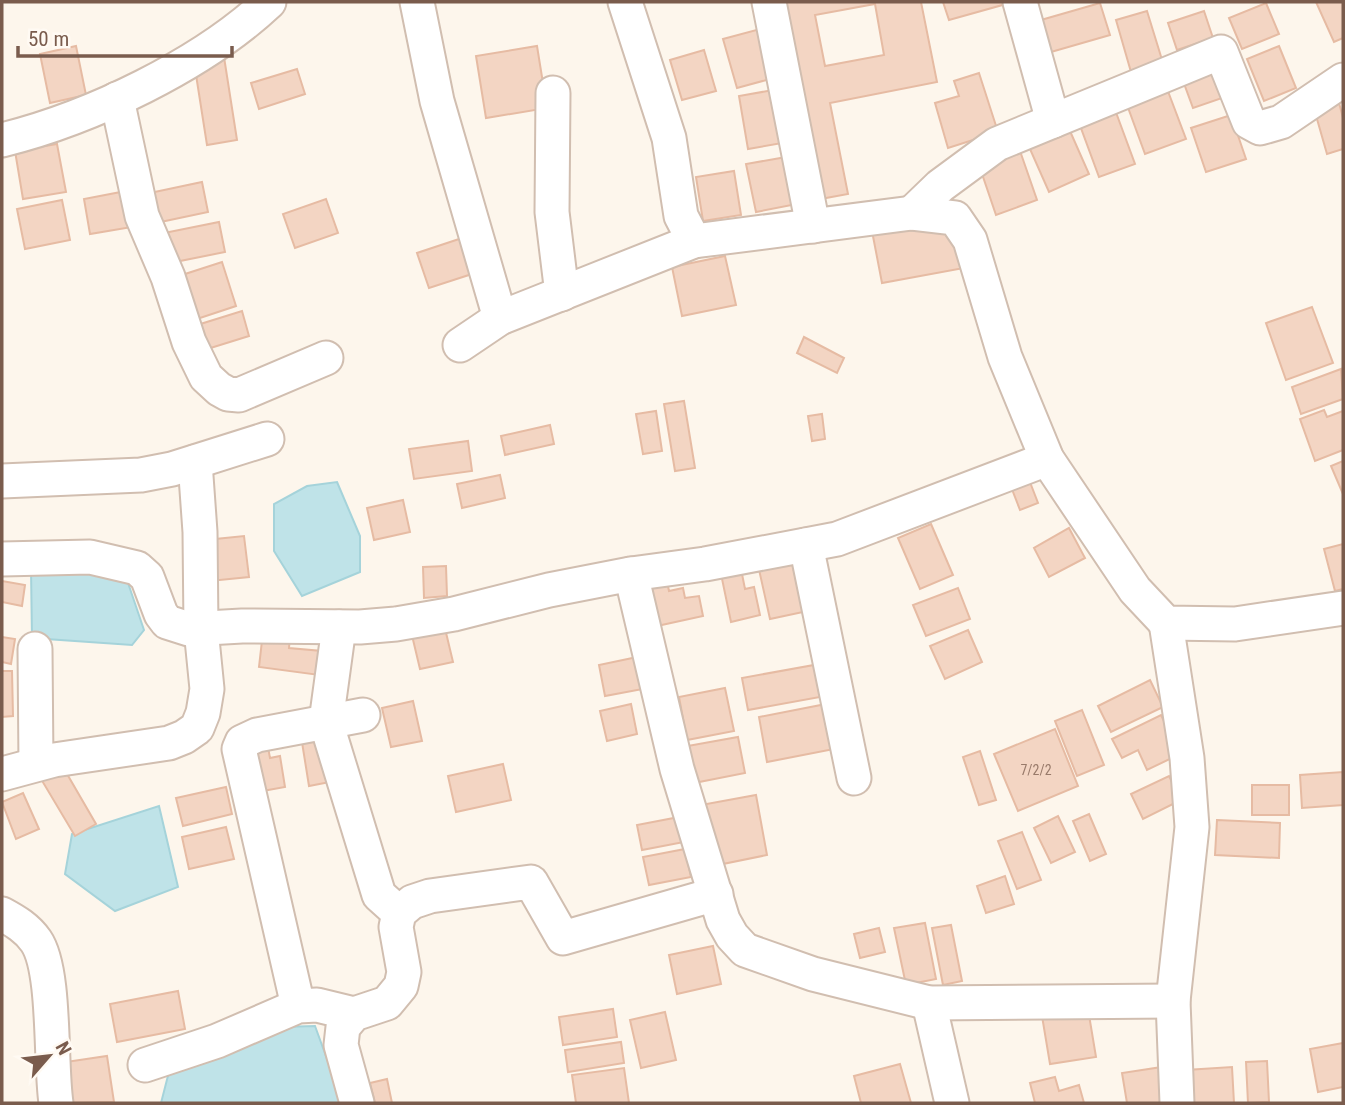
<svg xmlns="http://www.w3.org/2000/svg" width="1345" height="1105" font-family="'Roboto Condensed',sans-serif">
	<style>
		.water { fill: #bfe3e8; stroke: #a5d3da; stroke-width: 2 }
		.building { fill: #f3d5c3; stroke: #e6bba3; stroke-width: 2; fill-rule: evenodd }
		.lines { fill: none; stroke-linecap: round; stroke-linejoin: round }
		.minor-casing { stroke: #d1beb0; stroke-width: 37 }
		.minor { stroke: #fff; stroke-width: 33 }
		.labels { text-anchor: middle; stroke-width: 5; stroke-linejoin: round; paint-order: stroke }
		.number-label { font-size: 14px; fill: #987a6a }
	</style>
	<rect width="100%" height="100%" fill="#fdf6ec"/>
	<g class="water">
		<path d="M337 482 360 536V572L302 596 274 551V504L307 486Z"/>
		<path d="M75 565 127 580 144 630 132 645 32 638 31 569Z"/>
		<path d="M159 806 178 887 115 911 65 874 72 834Z"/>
		<path d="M315 1026 343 1103H161L171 1064 281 1027Z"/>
	</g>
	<g class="building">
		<path d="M776 2H921L937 82 830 103 848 194 815 200ZM875 4 884 55 825 66 815 15Z"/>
		<path d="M943 2H1005L1006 4 949 20Z"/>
		<path d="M1316 2H1343V38L1334 42Z"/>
		<path d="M1100 3 1110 35 1051 52 1041 20Z"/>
		<path d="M1266 3 1279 34 1242 49 1229 18Z"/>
		<path d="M1147 11 1163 63 1131 72 1116 20Z"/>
		<path d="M1204 11 1213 38 1177 50 1168 23Z"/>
		<path d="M768 27 781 76 737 88 723 39Z"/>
		<path d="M76 46 86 95 50 103 40 54Z"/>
		<path d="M537 46 547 108 486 118 476 56Z"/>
		<path d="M1279 46 1296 88 1264 101 1247 59Z"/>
		<path d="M704 50 716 91 682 100 670 60Z"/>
		<path d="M224 57 237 140 207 145 194 62Z"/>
		<path d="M1217 66 1228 96 1193 108 1182 78Z"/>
		<path d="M297 69 305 94 259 109 251 83Z"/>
		<path d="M979 73 998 132 948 148 935 103 959 96 954 81Z"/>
		<path d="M1166 86 1186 139 1145 154 1126 102Z"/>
		<path d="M779 89 788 142 748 149 739 96Z"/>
		<path d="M1338 99 1343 118V149L1327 154 1313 105Z"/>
		<path d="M1114 107 1135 164 1099 177 1078 120Z"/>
		<path d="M1231 115 1246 159 1206 172 1191 128Z"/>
		<path d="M1066 122 1089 174 1049 192 1026 140Z"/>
		<path d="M57 144 66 192 23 199 15 151Z"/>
		<path d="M1019 148 1037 200 996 215 978 162Z"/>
		<path d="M792 156 802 203 756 212 746 164Z"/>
		<path d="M734 171 741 215 703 221 696 177Z"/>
		<path d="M202 182 208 212 151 224 145 194Z"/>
		<path d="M126 191 132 227 90 234 84 199Z"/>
		<path d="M326 199 338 233 295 248 283 214Z"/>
		<path d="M62 200 70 240 25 249 17 209Z"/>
		<path d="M219 222 225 252 170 263 164 233Z"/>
		<path d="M936 223 961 245 964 268 882 283 872 231Z"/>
		<path d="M465 237 478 272 429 288 417 253Z"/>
		<path d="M725 256 736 305 682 316 672 267Z"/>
		<path d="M222 262 236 306 197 319 182 275Z"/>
		<path d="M1312 307 1333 363 1286 380 1266 323Z"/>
		<path d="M242 311 249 336 201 351 194 326Z"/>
		<path d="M804 337 844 358 837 373 797 353Z"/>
		<path d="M1341 369 1343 399 1301 414 1292 387Z"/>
		<path d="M684 401 695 468 675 471 664 404Z"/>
		<path d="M1324 410 1327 417 1343 411V450L1315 461 1300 419Z"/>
		<path d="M656 411 662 451 643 454 636 414Z"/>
		<path d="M822 414 825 439 812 441 808 416Z"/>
		<path d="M550 425 554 444 505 455 501 436Z"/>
		<path d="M468 441 472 471 414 479 409 449Z"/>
		<path d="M1343 461V494L1331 466Z"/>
		<path d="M500 475 505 498 462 508 457 484Z"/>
		<path d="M1028 477 1038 503 1020 510 1010 484Z"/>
		<path d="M403 500 410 532 374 540 367 508Z"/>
		<path d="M931 524 953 575 920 589 898 538Z"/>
		<path d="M1069 528 1085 558 1049 577 1034 548Z"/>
		<path d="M244 536 249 577 210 581 206 540Z"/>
		<path d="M1343 544V589L1335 591 1324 549Z"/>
		<path d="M791 558 803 612 770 619 758 565Z"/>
		<path d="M446 566 447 596 424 598 423 567Z"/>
		<path d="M741 569 745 589 754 587 760 615 731 622 721 574Z"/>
		<path d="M666 577 669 591 683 588 685 598 699 596 703 616 657 626 647 582Z"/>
		<path d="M2 581 25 585 22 606 2 602Z"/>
		<path d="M958 588 970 619 926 636 913 605Z"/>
		<path d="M443 620 453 662 420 669 410 627Z"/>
		<path d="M968 630 982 662 945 679 930 646Z"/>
		<path d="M263 632 290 636 289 648 322 651 319 675 259 667Z"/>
		<path d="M2 637 15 639 11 664 2 662Z"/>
		<path d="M642 656 648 688 605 696 599 665Z"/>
		<path d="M814 665 820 697 748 710 742 678Z"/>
		<path d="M2 671H12L13 716 2 717Z"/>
		<path d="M1150 680 1163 707 1111 732 1098 706Z"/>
		<path d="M725 688 734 731 687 740 679 697Z"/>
		<path d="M413 701 422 741 391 747 382 708Z"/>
		<path d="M631 704 637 734 607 741 600 711Z"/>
		<path d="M826 704 834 749 767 762 759 717Z"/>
		<path d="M1082 710 1104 765 1077 776 1055 721Z"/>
		<path d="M1161 715 1180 754 1147 770 1138 750 1122 758 1112 739Z"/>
		<path d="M1055 729 1078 786 1018 811 994 754Z"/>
		<path d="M322 732 330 782 309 786 301 736Z"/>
		<path d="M738 737 745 773 689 784 682 747Z"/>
		<path d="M267 742 270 758 280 756 285 787 257 792 250 744Z"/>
		<path d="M980 751 996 800 979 805 963 757Z"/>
		<path d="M503 764 511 800 456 812 448 776Z"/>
		<path d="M63 767 96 824 75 836 41 779Z"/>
		<path d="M1343 772V805L1302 808 1300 775Z"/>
		<path d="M1169 776 1181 800 1143 819 1131 794Z"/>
		<rect x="1252" y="785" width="37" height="30"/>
		<path d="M226 787 232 814 183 826 176 798Z"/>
		<path d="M23 793 39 829 16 839 2 802Z"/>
		<path d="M756 795 767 855 713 866 701 805Z"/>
		<path d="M1089 814 1106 854 1090 861 1073 821Z"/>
		<path d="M1058 816 1075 852 1051 863 1034 828Z"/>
		<path d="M679 817 684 842 642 850 637 825Z"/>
		<path d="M1217 820 1280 823 1279 858 1215 855Z"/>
		<path d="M226 827 234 859 189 869 182 837Z"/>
		<path d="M1022 832 1041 880 1017 889 998 841Z"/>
		<path d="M685 849 691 877 649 885 643 857Z"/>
		<path d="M1005 876 1014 904 986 913 977 886Z"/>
		<path d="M925 923 936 979 906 985 894 928Z"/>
		<path d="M951 925 962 981 943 985 932 928Z"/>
		<path d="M879 928 885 952 860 958 854 934Z"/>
		<path d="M713 946 721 984 677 994 669 955Z"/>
		<path d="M178 991 185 1029 117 1042 110 1004Z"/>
		<path d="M613 1009 617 1037 563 1045 559 1017Z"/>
		<path d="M1088 1009 1096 1057 1050 1064 1042 1016Z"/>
		<path d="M665 1012 676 1060 641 1068 630 1020Z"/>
		<path d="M621 1042 624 1063 568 1072 565 1050Z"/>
		<path d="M1343 1043V1087L1318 1092 1310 1049Z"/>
		<path d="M107 1056 114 1102 65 1103 59 1063Z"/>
		<path d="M1267 1061 1269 1102 1248 1103 1246 1062Z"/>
		<path d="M900 1064 911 1103H861L854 1076Z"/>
		<path d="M1162 1067 1168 1103H1127L1122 1073Z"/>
		<path d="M1232 1067 1234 1103H1188L1186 1070Z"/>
		<path d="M624 1068 629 1103H576L572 1075Z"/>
		<path d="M1055 1077 1059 1091 1079 1085 1084 1103H1035L1030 1083Z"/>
		<path d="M387 1079 392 1103H375L370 1083Z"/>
	</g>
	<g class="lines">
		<g class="minor-casing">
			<g id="minor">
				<path d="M417 2 437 101 500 318"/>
				<path d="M625 2 669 138 681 216 694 241 912 213 955 218 970 240 1005 357 1047 459 1135 590 1166 623 1235 624 1343 608"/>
				<path d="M769 2 813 226"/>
				<path d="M1020 2 1053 121"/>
				<path d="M553 93 552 212 562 294"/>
				<path d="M117 99 142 216 168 277 189 342 206 377 219 389 228 394 239 395 326 358"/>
				<path d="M2 140C91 118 202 65 269 2"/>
				<path d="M912 213 940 186 997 144 1221 52 1249 122 1260 128 1281 122 1343 80"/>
				<path d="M460 345 500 318 694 241"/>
				<path d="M2 481 141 475 172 469 267 439"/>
				<path d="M806 545 854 778"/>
				<path d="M2 559 90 557 137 568 147 577 161 614 167 622 189 629 242 626 360 627 396 624 454 614 549 590 631 574 705 564 837 539 1047 459"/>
				<path d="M631 574 677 769 723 920 732 936 745 950 813 974 929 1003 1173 1001"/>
				<path d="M1166 623 1187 758 1192 827 1173 1001 1177 1103"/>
				<path d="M339 627 326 722 379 895 399 913"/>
				<path d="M35 649 36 764"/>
				<path d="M2 774 54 760 169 743 184 737 197 728 203 713 207 689 201 629 200 532 195 462"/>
				<path d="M2 914C15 921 27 928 36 941 56 970 50 1063 56 1103"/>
				<path d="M929 1003 952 1103"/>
				<path d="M298 1006 239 749 242 742 257 735 363 715"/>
				<path d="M145 1065 217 1041 298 1006 317 1005 354 1014"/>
				<path d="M357 1103 341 1045 343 1027 354 1014 387 1003 401 986 404 972 396 927 399 913 412 902 430 896 531 882 563 938 716 894"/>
			</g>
		</g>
		<use href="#minor" class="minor"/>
	</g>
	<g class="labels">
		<g class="number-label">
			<text x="1036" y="775">7/2/2</text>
		</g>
	</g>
	<rect width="1345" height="1105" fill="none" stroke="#7a5c4d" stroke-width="7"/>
	<g transform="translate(49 1056) rotate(62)" stroke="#fffaf3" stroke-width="5" paint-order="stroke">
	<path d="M0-5L12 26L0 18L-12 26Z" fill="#7a5c4d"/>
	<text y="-10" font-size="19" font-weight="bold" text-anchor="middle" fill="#7a5c4d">N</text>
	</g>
	<path d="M18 46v10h214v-10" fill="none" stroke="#7a5c4d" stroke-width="3.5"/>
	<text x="28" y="46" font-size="21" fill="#7a5c4d" stroke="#fffaf3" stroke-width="5" paint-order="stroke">50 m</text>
</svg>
